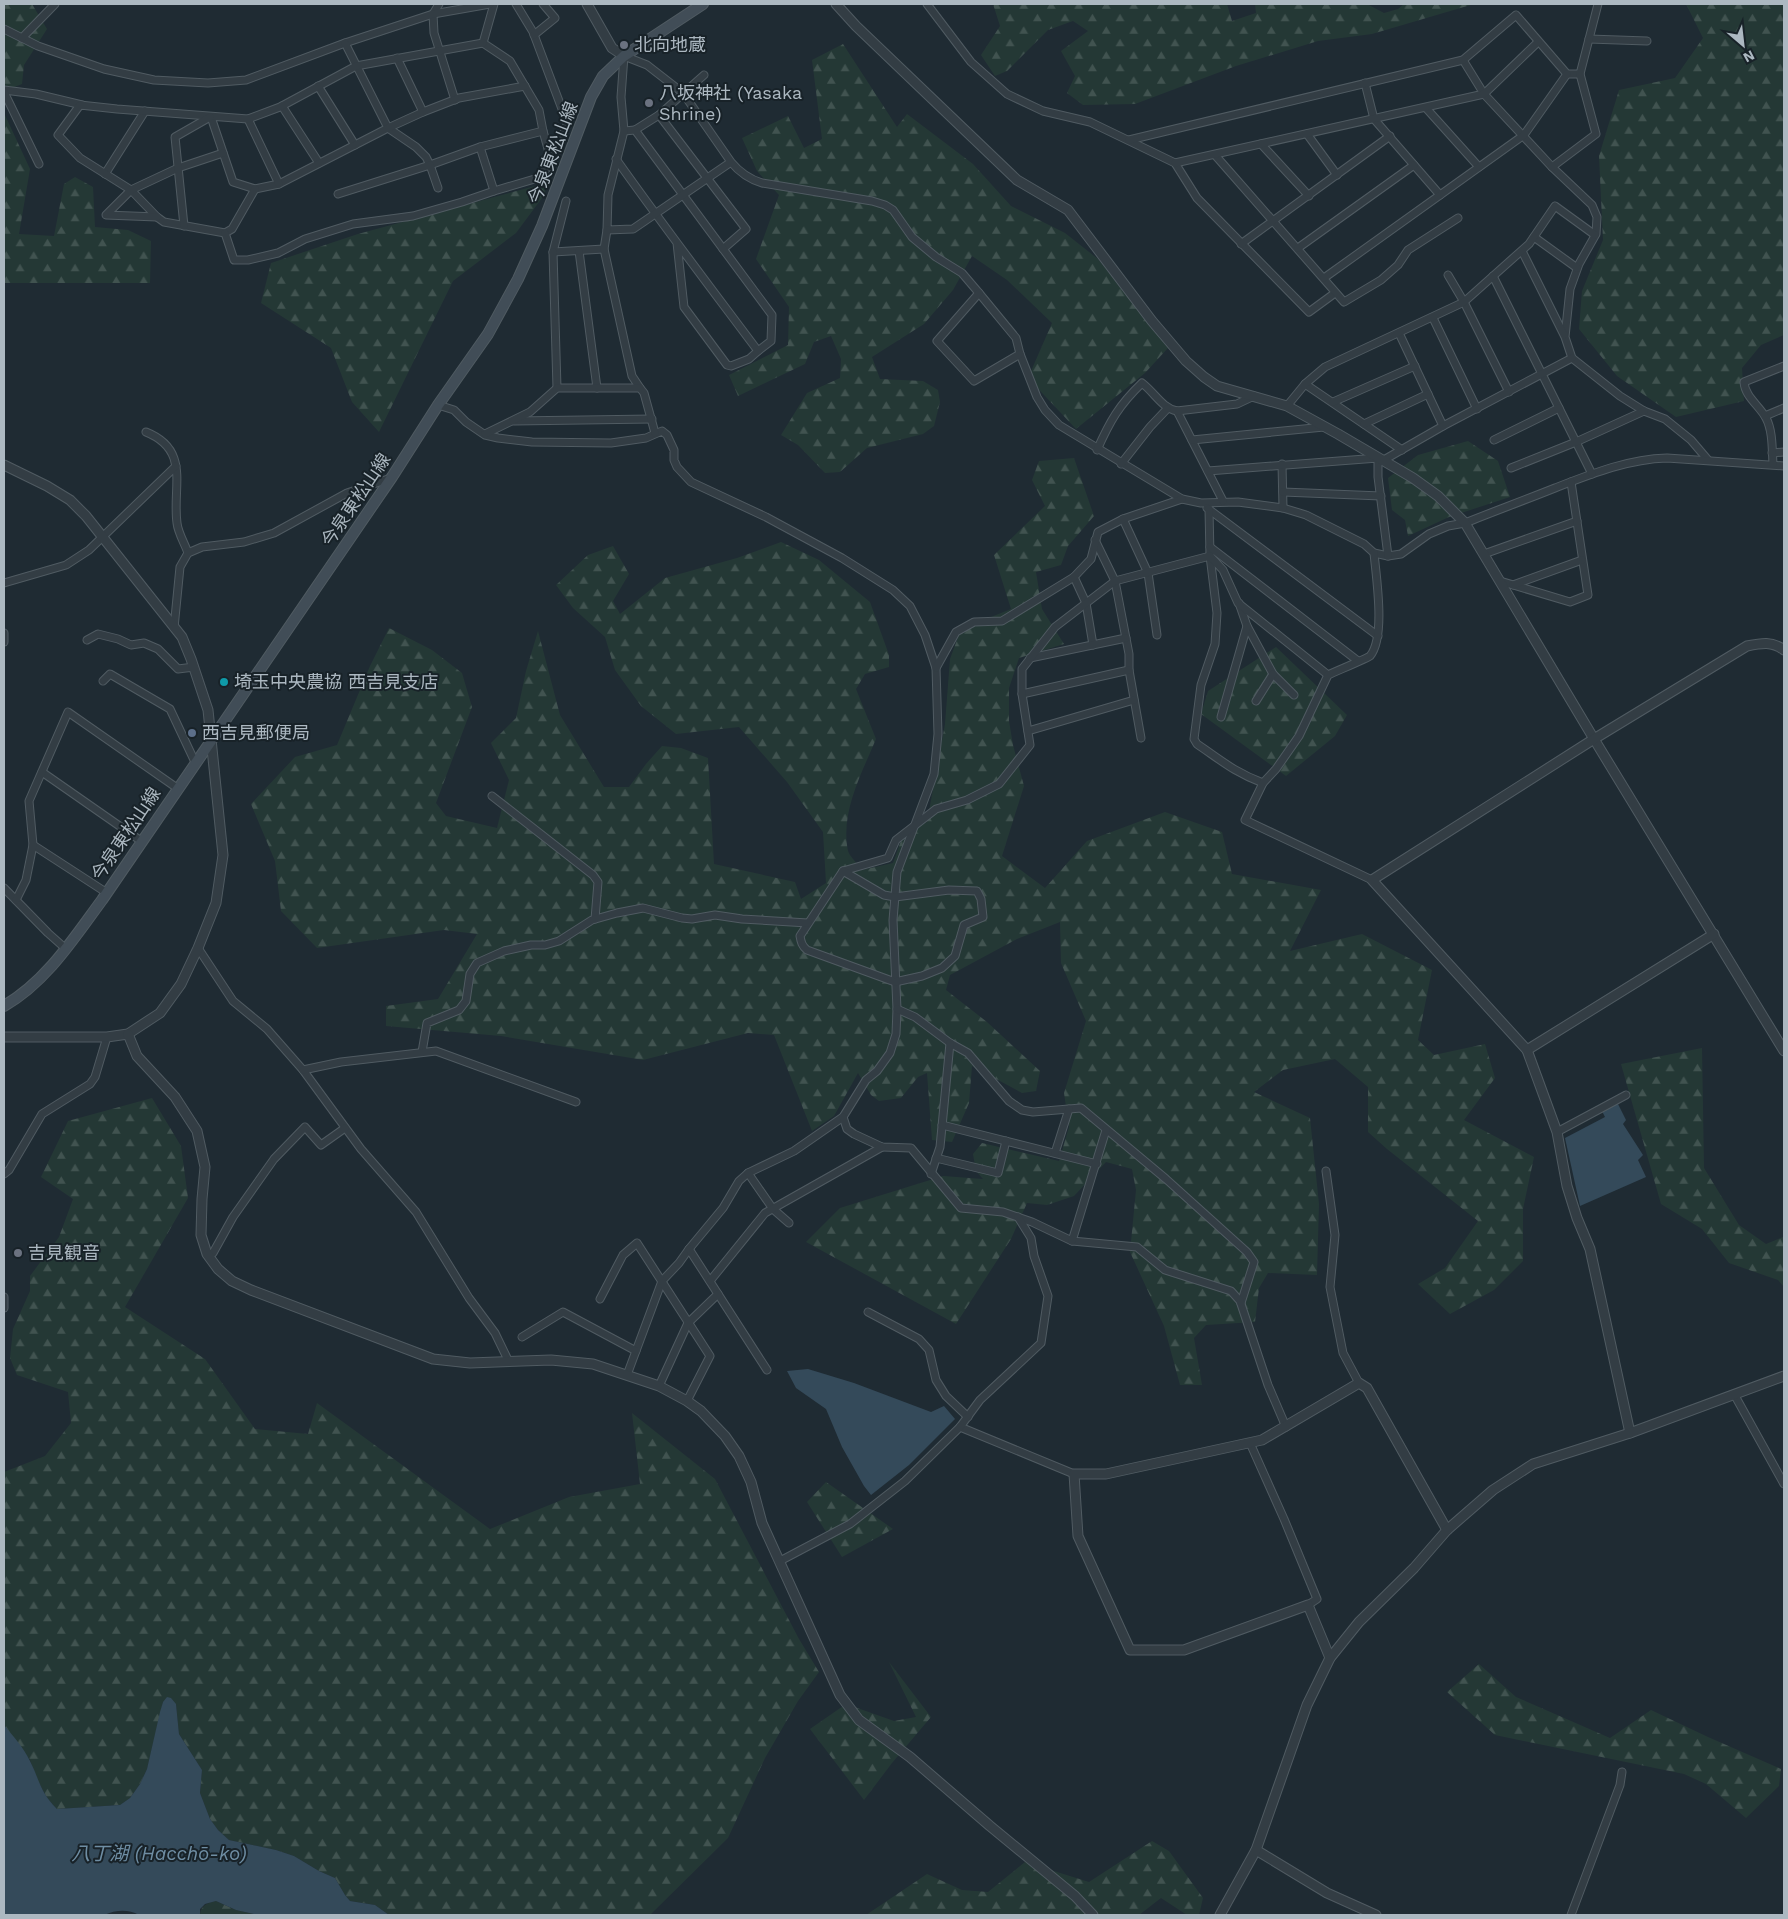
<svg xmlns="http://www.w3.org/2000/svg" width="1788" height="1919" font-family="'Work Sans','Noto Sans JP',sans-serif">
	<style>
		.forest { fill: url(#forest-firs) }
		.water { fill: #344a5a }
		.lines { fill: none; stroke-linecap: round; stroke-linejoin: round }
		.minor-casing { stroke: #505b62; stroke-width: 9 }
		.tertiary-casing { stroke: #505b62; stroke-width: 11 }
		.secondary-casing { stroke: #505b62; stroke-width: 12 }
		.minor { stroke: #333d44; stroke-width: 7 }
		.tertiary { stroke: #333d44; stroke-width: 9 }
		.secondary { stroke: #414d57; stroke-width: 10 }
		.worship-dot { fill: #6b7280; stroke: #182228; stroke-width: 2 }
		.culture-dot { fill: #0f9aa8; stroke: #182228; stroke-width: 2 }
		.service-dot { fill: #5c6f8a; stroke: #182228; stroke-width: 2 }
		.labels { text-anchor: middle; stroke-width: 4; stroke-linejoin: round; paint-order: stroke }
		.poi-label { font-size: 18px; fill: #acb8c1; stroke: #182228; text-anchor: start }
		.street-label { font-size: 18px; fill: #acb8c1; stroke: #182228 }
		.water-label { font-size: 19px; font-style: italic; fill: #6f8ea4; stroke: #182228 }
	</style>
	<defs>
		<pattern id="forest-firs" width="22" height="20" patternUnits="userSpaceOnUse" patternTransform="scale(1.25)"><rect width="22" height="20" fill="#243835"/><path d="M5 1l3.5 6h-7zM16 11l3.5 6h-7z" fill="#415350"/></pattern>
	</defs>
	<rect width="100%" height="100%" fill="#1f2b33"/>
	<g class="forest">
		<path d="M4 4H32L47 29 24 65 22 84 4 91Z"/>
		<path d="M993 4H1227L1232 21 1256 13 1255 4H1341L1342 5 1367 4 1384 13 1398 9 1404 4H1474L1372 34 1318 41 1236 66 1135 104 1083 105 1067 93 1075 76 1061 51 1088 31 1073 21 1048 30 1007 71 995 76 981 55 1000 26Z"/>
		<path d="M1686 4H1784V335L1761 345 1742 368 1744 401 1676 417 1617 376 1579 329 1582 291 1603 240 1599 156 1619 90 1675 78 1703 38Z"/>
		<path d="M843 44 897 127 907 114 973 164 1011 206 1065 233 1098 259 1168 348 1145 373 1076 429 1028 378 1052 323 1007 280 972 256 953 290 924 324 872 357 880 379 923 381 938 390 940 402 934 426 923 434 867 448 840 472 825 473 798 445 781 435 807 393 840 378 841 359 831 336 814 342 805 364 738 396 729 375 788 345 789 307 756 259 779 195 757 171 742 138 788 116 804 148 822 139 812 60Z"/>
		<path d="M4 113 30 169 19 234 54 236 64 184 75 177 93 187 95 227 128 230 151 241 150 283H4Z"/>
		<path d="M546 183 545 194 516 233 453 281 379 432 352 402 331 348 261 303 271 263 358 234Z"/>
		<path d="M1468 441 1498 461 1510 497 1449 517 1408 536 1405 520 1392 510 1388 478 1418 455Z"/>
		<path d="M1074 458 1094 516 1068 546 1061 565 1036 572 1042 609 1064 644 1019 658 1009 688V721L1013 745 1024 786 1002 856 1045 888 1087 841 1165 812 1222 832 1232 874 1321 890 1290 951 1362 934 1432 970 1418 1040 1434 1055 1485 1044 1495 1078 1464 1120 1534 1157 1523 1209V1261L1494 1290 1450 1314 1418 1284 1445 1268 1478 1221 1387 1149 1368 1132V1087L1335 1059 1283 1070 1254 1092 1310 1118 1319 1204 1317 1275 1268 1273 1259 1288 1255 1322 1206 1325 1194 1338 1202 1385H1180L1164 1326 1130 1252 1136 1190 1132 1169 1106 1162 1074 1196 1047 1205 1027 1203 1011 1239 956 1324 806 1242 840 1208 943 1176 983 1179 976 1171 973 1154 982 1143 1059 1161 1069 1127 1064 1093 1086 1021 1061 963 1060 922 1017 939 950 975 946 990 987 1022 1040 1071 1036 1091 1022 1093 972 1066 969 1103 952 1142 932 1140 927 1073 918 1077 901 1098 879 1101 871 1095 858 1073 834 1116 812 1131 774 1035 748 1033 643 1060 501 1036 386 1026V1006L438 999 477 934 444 930 317 948 281 911 275 861 251 804 295 757 337 745 370 666 389 628 432 650 462 673 472 707 436 803 446 816 497 828 509 780 491 743 516 718 526 671 538 631 560 715 604 787H629L646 764 662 746 681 748 708 758 714 864 795 882 801 899 826 883 823 832 787 782 739 727 676 734 641 706 615 670 605 637 573 608 556 585 588 555 613 546 629 574 613 601 620 614 665 578 737 558 781 542 819 560 870 602 889 655V667L865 674 856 689 876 739C862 773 840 812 848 851 850 857 858 864 862 870L893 863 903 835 927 822 945 724 950 659 961 629 1011 609 994 555 1045 506 1032 480 1039 461Z"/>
		<path d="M1276 647 1347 715 1335 736 1286 776 1201 714 1208 691Z"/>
		<path d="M1702 1048 1704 1168 1739 1225 1766 1244 1783 1237 1784 1287 1778 1280 1729 1263 1702 1229 1661 1204 1621 1064Z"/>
		<path d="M152 1098 181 1146 188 1198 125 1307 205 1359 255 1429 308 1434 317 1403 490 1529 569 1497 640 1484 632 1413 715 1479 799 1639 819 1672 798 1701 765 1758 728 1838 650 1915H389L375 1905 350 1901 345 1895 335 1878 319 1871 294 1856 276 1850 229 1840 218 1830 210 1819 200 1793 202 1770 179 1734 176 1704 163 1702 147 1769 140 1784 130 1798 120 1805 57 1809 47 1798 38 1781 30 1760 4 1725V1472L45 1456 71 1423 68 1392 17 1375 10 1358 13 1329 30 1291V1276L59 1237 73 1199 41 1177 68 1121Z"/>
		<path d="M826 1482 893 1529 842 1557 807 1502Z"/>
		<path d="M889 1662 931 1717 892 1763 864 1800 810 1729 846 1704 894 1721 916 1717Z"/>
		<path d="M1479 1664 1516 1697 1610 1738 1651 1710 1708 1737 1781 1769 1779 1786 1746 1818 1706 1784 1684 1774 1495 1735 1447 1692Z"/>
		<path d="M1152 1841 1169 1851 1203 1898 1199 1915H1187L1161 1898 1139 1915H866L927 1874 962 1890 988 1892 1025 1862 1089 1882Z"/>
		<path d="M216 1901 236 1910 258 1915H200C201 1905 206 1904 216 1901Z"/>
	</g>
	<g class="water">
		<path d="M1617 1102 1626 1120 1623 1124 1643 1155 1638 1160 1646 1177 1580 1206 1565 1138 1605 1117 1602 1111Z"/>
		<path d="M808 1369 854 1383 931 1412 944 1406 955 1419 909 1465 871 1495 864 1486 842 1447 826 1409 796 1388 787 1371Z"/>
		<path d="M167 1697 171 1698 176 1704 179 1734 202 1770 200 1793 210 1819 218 1830 229 1840 276 1850 294 1856 319 1871 335 1878 345 1895 350 1901 375 1905 389 1915H258L236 1910 216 1901 205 1904 200 1909V1915H139C128 1909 116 1910 104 1915H4V1725C13 1736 24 1748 30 1761 40 1781 40 1792 57 1809L120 1805 130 1798 140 1784 147 1769 160 1712 163 1702Z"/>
	</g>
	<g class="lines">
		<g class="minor-casing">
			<g id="minor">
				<path d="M439 4 433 14 434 33 455 100"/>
				<path d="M494 4 483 43 510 61 539 110 543 131 552 163 568 122 562 109 533 32 516 4"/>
				<path d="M927 4 971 62 1007 94 1043 111 1090 122 1175 163 1197 198 1309 312 1335 293"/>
				<path d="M4 29 38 46 104 69 154 80 208 83 246 80 345 43 433 14 490 4"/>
				<path d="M534 35 555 18 543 4"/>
				<path d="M22 38 55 4"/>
				<path d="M1589 39 1647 41"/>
				<path d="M345 43 388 128 416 147 426 157 430 165 480 147 543 131"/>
				<path d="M397 58 423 112"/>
				<path d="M1463 60 1484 94 1552 167 1592 205 1597 217 1596 234 1579 264 1570 289 1565 337 1572 358 1620 396 1644 411 1665 419 1691 440 1708 460"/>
				<path d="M1365 83 1374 119 1440 195"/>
				<path d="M318 86 355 145"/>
				<path d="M4 90 36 94 82 105"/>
				<path d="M4 92 39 164"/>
				<path d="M282 106 319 163"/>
				<path d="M1426 108 1479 167"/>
				<path d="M659 115 746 229 723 249"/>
				<path d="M211 117 233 182 255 189 279 184 388 128 423 112 459 98 525 86"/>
				<path d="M248 119 279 184"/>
				<path d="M635 130 659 115 704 75"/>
				<path d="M624 131 635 130 772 315 771 341 758 351"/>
				<path d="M1307 134 1337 175"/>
				<path d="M1129 140 1463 60 1516 15 1567 74H1580"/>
				<path d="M1261 144 1309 196"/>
				<path d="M1215 155 1344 302 1381 280 1398 265 1408 250 1458 218"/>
				<path d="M616 159C662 224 710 287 758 351L749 359 731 366 727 365 684 307 677 243"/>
				<path d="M731 162 633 229 607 230 608 195 624 131 621 97 624 56 647 65 683 93 731 162C740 173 749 179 762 183L872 201 885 205 893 210 912 237 936 257 962 273 979 293 1016 338 1020 354 1037 397 1045 410 1059 425 1182 499 1201 503 1238 502 1283 508 1306 515 1364 544 1374 553 1388 556 1401 554 1429 534 1448 526 1465 523C1495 511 1525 500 1555 488 1591 474 1628 459 1667 458L1784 466"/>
				<path d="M1175 163 1484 94 1538 42"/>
				<path d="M1552 167 1596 134 1580 74 1598 4"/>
				<path d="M105 174 145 111"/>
				<path d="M255 189 232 229 225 233 164 222 157 217 131 190 80 158 58 135 80 105 117 109 248 119 280 107 356 66 483 43"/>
				<path d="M494 191 538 178 552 163"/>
				<path d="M338 194 430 165 438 188"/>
				<path d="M566 201 553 252 604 249"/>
				<path d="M157 217 106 215 131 190 178 168 223 153"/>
				<path d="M184 226 175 137 210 117"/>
				<path d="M607 230 604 249 632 376 640 388"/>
				<path d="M225 233 234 260H248L278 253 305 239 353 224 413 216 462 202 494 191 480 147"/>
				<path d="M1534 237 1577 268"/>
				<path d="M1241 244 1390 136"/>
				<path d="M1298 248 1414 165"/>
				<path d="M579 251 597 388"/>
				<path d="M1522 251 1564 335"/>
				<path d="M553 252 557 388"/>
				<path d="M1448 275 1464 302 1509 392"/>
				<path d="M1493 276 1592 474"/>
				<path d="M1324 278 1524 135 1567 74"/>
				<path d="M979 293 937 341 974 381 1020 354"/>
				<path d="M1433 318 1477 409"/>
				<path d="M1399 333 1443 426"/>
				<path d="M1305 384 1402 450"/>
				<path d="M1333 402 1415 366"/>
				<path d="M438 405 454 410 466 422 485 435 498 438 532 442 611 443 646 438 662 431 667 435 674 450V460L677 467 691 482 766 517 842 558 893 590 910 606 925 635 936 668 938 734 934 774 897 872 893 920 897 1009 896 1034 890 1053 877 1071 866 1080 843 1117 794 1151 748 1173 739 1181 723 1208 689 1249 679 1263 662 1281 627 1375"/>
				<path d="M1287 406 1305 384 1325 367 1464 302 1529 244 1555 206 1595 235"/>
				<path d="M1177 411 1223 501"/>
				<path d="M1765 416 1784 408"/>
				<path d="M514 421 652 419"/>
				<path d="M1364 424 1428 394"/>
				<path d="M146 432C191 450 172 487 177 523 178 533 185 544 188 553"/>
				<path d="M485 434 530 412 557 388H640L644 393 655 433"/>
				<path d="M1192 440 1324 427"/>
				<path d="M1494 440 1559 408"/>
				<path d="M1097 450C1110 421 1119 405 1142 383 1155 393 1162 408 1177 411L1237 404 1254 396"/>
				<path d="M1772 453 1784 452"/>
				<path d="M1382 461 1443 426 1572 358"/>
				<path d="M1121 464 1150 427 1167 409"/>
				<path d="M1282 464 1283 508"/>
				<path d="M1773 464C1772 450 1773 431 1766 418 1759 405 1745 397 1744 382L1784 366"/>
				<path d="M1511 468 1576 442 1644 411"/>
				<path d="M1208 471 1378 458V477L1388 556"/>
				<path d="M1283 492 1381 496"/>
				<path d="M1207 508 1378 636"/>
				<path d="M1209 509 1210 556 1217 613 1215 644 1201 685 1194 739 1197 744C1222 761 1234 772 1263 783"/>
				<path d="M1123 519 1148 573 1157 635"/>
				<path d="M1095 540 1115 581 1129 654V670L1141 738"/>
				<path d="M1210 547 1358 661"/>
				<path d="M1484 554 1577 521"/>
				<path d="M1074 577 1086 603 1093 645"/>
				<path d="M1500 581 1570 602 1588 595 1571 482"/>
				<path d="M4 583 66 565 89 550 176 466"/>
				<path d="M1513 585 1582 560"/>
				<path d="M1239 603 1247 626 1273 674 1294 695"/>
				<path d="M174 628 180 567 188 553 202 547 244 542 274 533 347 493 391 478"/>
				<path d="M4 633V642"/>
				<path d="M87 640 98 634 118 639 131 645 144 643 158 649 178 669 194 667"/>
				<path d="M1030 658 1126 638"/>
				<path d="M936 668 956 632 974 622 1002 621 1074 577 1091 559 1098 532 1123 519 1182 499"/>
				<path d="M103 681 110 674 170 709 195 762"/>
				<path d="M1022 694 1129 670"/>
				<path d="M1256 701 1273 674"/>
				<path d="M1221 717 1247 626"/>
				<path d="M1028 731 1134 700"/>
				<path d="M42 772 141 841"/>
				<path d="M492 796 593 875 598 882 595 919"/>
				<path d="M33 845 107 893"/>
				<path d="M843 871 888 858 896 840 936 809 967 800 999 784 1030 745 1022 694V669L1055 627 1115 581 1210 556 1223 570 1238 603 1328 675"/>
				<path d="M843 871 884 895 895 897 949 890 977 891 981 899 983 917 964 925 955 956 942 968 922 976 895 982 807 950C802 946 801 942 800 936Z"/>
				<path d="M1372 880 1245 820 1263 783 1276 769 1299 736 1328 675C1334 672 1368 658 1370 656 1386 637 1376 576 1374 553"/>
				<path d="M4 888 48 933 66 949"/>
				<path d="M16 900 26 880 33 845 29 801 68 712 177 788"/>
				<path d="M198 948 233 1001 267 1029 303 1070 361 1149 416 1212 469 1298 495 1333 509 1362"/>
				<path d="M897 1009 915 1017 950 1043 968 1053 1009 1101 1022 1110 1033 1112 1081 1108 1166 1179 1247 1252 1254 1262 1241 1303"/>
				<path d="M422 1052 427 1023 459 1010 466 1001 470 974 477 963 504 951 531 945H545L559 941 592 920 617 913 643 908 682 918 692 919 715 915 742 919 808 923"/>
				<path d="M303 1070 341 1062 436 1051 576 1102"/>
				<path d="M843 1117 847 1129 854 1134 882 1147 911 1148 961 1208 1003 1212 1032 1222 1072 1241 1137 1247 1165 1270 1231 1291 1240 1301 1268 1385 1286 1427"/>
				<path d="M942 1125 1097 1164"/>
				<path d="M1557 1132 1626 1095"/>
				<path d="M1055 1153 1069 1109"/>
				<path d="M936 1158 998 1173 1006 1141"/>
				<path d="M1326 1171 1335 1235 1330 1287 1343 1353 1359 1383"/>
				<path d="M748 1173 773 1209 789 1223"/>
				<path d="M4 1174 9 1170 42 1114 90 1084 95 1077 107 1037"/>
				<path d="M931 1174 940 1147 950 1043"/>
				<path d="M1072 1241 1106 1130"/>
				<path d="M689 1249 767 1370"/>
				<path d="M207 1254 213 1253 233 1217 274 1159 305 1127 321 1145 345 1128"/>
				<path d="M710 1281 765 1213 882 1147"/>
				<path d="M4 1297V1308"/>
				<path d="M600 1299 623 1255 637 1243 710 1356 687 1401"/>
				<path d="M868 1312 919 1339 929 1350 936 1380 946 1396 968 1417"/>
				<path d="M522 1337 563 1312 636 1351"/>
				<path d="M659 1386 688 1323 718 1294"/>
				<path d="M1734 1394 1784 1484"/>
				<path d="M960 1427 1074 1474"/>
				<path d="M1250 1443 1284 1519 1317 1599 1308 1605"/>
				<path d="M780 1561 850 1524 905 1481 960 1427 980 1400 1041 1343 1048 1296 1034 1256 1031 1238 1018 1217"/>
				<path d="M1571 1915 1620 1785 1622 1772"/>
			</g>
		</g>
		<g class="tertiary-casing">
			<g id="tertiary">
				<path d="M587 4 612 48 624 56"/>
				<path d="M836 4 856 26 1017 180 1068 210 1152 321 1186 361 1204 377 1217 386 1287 406 1338 434 1413 478 1438 496 1465 523 1594 739 1784 1051"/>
				<path d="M4 465 47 486 70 500 86 516 182 637 191 659 208 710 223 855 216 903 198 948 181 984 160 1013 128 1034 107 1037H4"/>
				<path d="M128 1034 137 1056 175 1097 197 1131 205 1167 202 1199 201 1235 207 1254 218 1269 232 1281 251 1290 433 1359 470 1363 551 1360 593 1364 659 1386 687 1401 701 1411 725 1436 739 1456 751 1482 762 1523 840 1695 859 1720 910 1757 990 1826 1075 1896 1093 1915"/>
				<path d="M1527 1050 1714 934"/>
				<path d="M1630 1433 1590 1249 1577 1218 1567 1186 1557 1132 1527 1050 1372 880 1594 739 1747 646C1762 643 1772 641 1784 650"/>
				<path d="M1330 1658 1308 1605 1184 1650H1130L1078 1536 1074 1474H1106L1262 1440 1359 1383 1367 1388 1447 1530"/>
				<path d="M1256 1850 1327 1893 1376 1915"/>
				<path d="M1220 1915 1256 1850 1307 1705 1330 1658 1359 1622 1414 1568 1447 1530 1493 1490 1533 1464 1630 1433 1784 1376"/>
			</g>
		</g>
		<g class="secondary-casing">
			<path id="secondary" d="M4 1006C46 982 74 938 102 900L392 477 438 405 488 334 518 279 542 226 591 97 603 76 624 56 703 4"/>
		</g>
		<use href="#minor" class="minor"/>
		<use href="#tertiary" class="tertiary"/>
		<use href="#secondary" class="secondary"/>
	</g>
	<g class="worship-dot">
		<circle cx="624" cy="45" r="5"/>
		<circle cx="649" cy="103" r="5"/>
		<circle cx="18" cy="1253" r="5"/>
	</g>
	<circle class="culture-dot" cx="224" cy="682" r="5"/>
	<circle class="service-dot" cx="192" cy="733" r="5"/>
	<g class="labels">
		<g class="poi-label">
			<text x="634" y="51">北向地蔵</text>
			<text x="659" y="99">八坂神社 (Yasaka<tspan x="659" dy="21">Shrine)</tspan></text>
			<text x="234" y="688">埼玉中央農協 西吉見支店</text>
			<text x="202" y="739">西吉見郵便局</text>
			<text x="28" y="1259">吉見観音</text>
		</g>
		<g class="street-label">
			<text transform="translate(553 153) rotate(-69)" y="6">今泉東松山線</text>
			<text transform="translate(356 500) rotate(-56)" y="6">今泉東松山線</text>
			<text transform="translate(126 834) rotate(-56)" y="6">今泉東松山線</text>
		</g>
		<g class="water-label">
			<text x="159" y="1860">八丁湖 (Hacchō-ko)</text>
		</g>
	</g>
	<rect width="1788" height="1919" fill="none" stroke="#acb8c1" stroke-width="10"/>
	<g transform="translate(1743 45) rotate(152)" stroke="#182228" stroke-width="4" paint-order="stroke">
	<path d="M0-4L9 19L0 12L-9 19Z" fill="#acb8c1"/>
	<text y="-8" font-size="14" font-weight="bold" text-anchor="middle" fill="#acb8c1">N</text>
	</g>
</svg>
